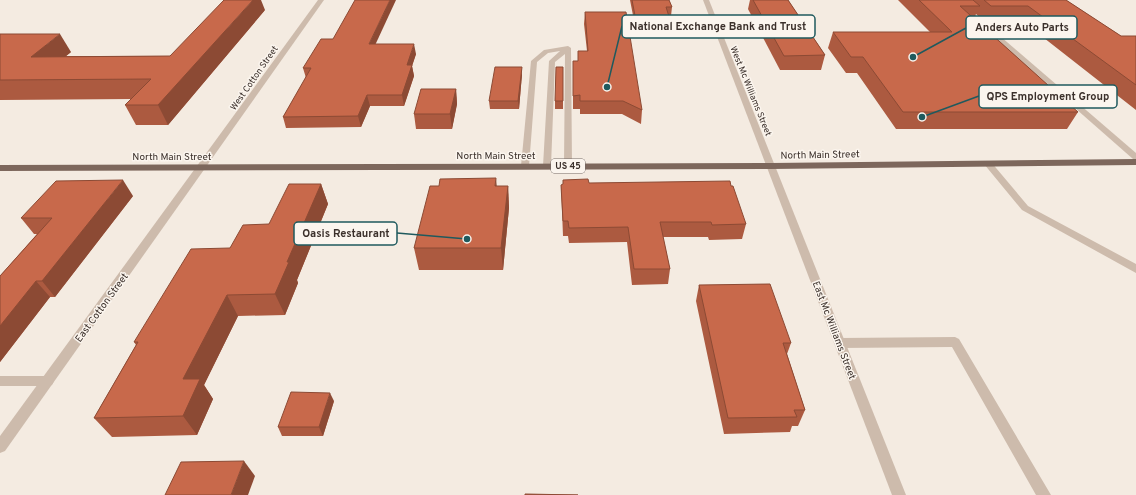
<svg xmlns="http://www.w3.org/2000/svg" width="1136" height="495" font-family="Overpass,sans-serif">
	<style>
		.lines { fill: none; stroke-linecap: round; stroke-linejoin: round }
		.lane { fill: #cdbbac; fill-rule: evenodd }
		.street { fill: #cdbbac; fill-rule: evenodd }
		.primary { fill: #7d675c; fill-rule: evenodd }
		.wall { fill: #ac5a40 }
		.shaded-wall { fill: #8c4a34 }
		.building { fill: #c8694b; stroke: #8c4a34 }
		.labels { text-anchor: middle; stroke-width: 3; stroke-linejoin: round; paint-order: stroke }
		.far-street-label { font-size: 9px; fill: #3b302b; stroke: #fbf5ee }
		.shield { fill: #fbf5ee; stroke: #756b66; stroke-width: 1 }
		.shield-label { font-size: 9px; font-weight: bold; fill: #3b302b }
		.street-label { font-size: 10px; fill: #3b302b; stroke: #fbf5ee }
		.leader { fill: none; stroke: #1f5a5e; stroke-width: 1.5 }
		.callout-dot { fill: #1f5a5e; stroke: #fbf5ee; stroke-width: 1.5 }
		.callout { fill: #fbf5ee; stroke: #1f5a5e; stroke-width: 1.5 }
		.callout-label { font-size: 11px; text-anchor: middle; font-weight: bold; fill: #3b302b }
	</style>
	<rect width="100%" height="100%" fill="#f4ebe1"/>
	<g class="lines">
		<g class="lane">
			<path d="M568 46 571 48 572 166 568 169 564 166 565 54 555 62 551 166 547 169 543 166 549 61 560 51 548 53 537 62 529 166 525 169 522 168 521 166 531 61 544 50Z"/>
			<path d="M988 161 991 162 1028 206 1136 264V273L1022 210 984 164Z"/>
			<path d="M955 337 959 339 1051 495H1036L952 347 840 348 836 346 834 343 836 340 840 338Z"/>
			<path d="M0 376H48L52 377 54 381 52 385 48 386H0Z"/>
		</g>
		<g class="street">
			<path d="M318 0H324L5 451 0 453V436Z"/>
			<path d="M703 0H709L906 495H892Z"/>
			<path d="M952 0H958L1136 153V160L1133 159Z"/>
		</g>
		<path class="primary" d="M1136 159V165L771 169 0 171V165L771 163Z"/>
	</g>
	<g class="wall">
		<path d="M630 0H669L672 7 671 16H669L672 26 671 36H637Z"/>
		<path d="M750 0H788L825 55 821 70H780L748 9Z"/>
		<path d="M898 0H1066L1121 36H1136V110L1021 20 984 21 976 14 974 19 1078 112 1067 129H896L857 73H846L828 48 833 32H930Z"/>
		<path d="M265 10 168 125H136L125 105 132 99 0 100V34L71 52 66 56H170Z"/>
		<path d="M585 12 642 110 641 124 622 114H580V109H573V61H578V51H587L584 24Z"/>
		<path d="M376 44 416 54 412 66 414 76 404 106H370L361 127 286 128 283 117 306 78 303 68Z"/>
		<path d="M563 67V109H555V101Z"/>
		<path d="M522 74 519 109H490L489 101Z"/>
		<path d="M456 89 457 104 452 129H416L414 114Z"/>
		<path d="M589 183 746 224 742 239 709 240 708 237H663L670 269 668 284 632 285 627 242 569 243 568 236H563L561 185Z"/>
		<path d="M321 184 328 204 297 280 298 283 285 315 238 316 204 385 213 399 197 435 112 437 94 418 136 345 134 342 230 248 269 224Z"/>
		<path d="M497 186H508L509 208 503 270H419L414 248Z"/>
		<path d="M133 196 55 297H50L0 362V276L37 234H34L21 218Z"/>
		<path d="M699 285 791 343 787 354 805 410 798 426H792L790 432 724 434 696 301Z"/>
		<path d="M334 401 323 436H282L278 427Z"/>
	</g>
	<g class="shaded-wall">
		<path d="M253 0H261L265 10 168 125 158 105Z"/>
		<path d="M390 0H396L371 54 369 44Z"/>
		<path d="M60 34 71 52 43 75 31 57Z"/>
		<path d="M414 44 416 54 412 66 414 76 404 106 402 95 407 65Z"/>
		<path d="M522 67V74L519 109 518 101Z"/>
		<path d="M456 89 457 104 452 129 450 114Z"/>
		<path d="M367 95 370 106 361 127 358 116Z"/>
		<path d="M496 178 498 200 495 186Z"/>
		<path d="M123 180 133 196 55 297 42 281Z"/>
		<path d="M321 184 328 204 297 280 298 283 285 315 275 294 287 262Z"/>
		<path d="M508 186 509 208 503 270 501 248Z"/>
		<path d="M36 281 50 297 0 362V326Z"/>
		<path d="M227 295 238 316 204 385 213 399 197 435 183 416V379Z"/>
		<path d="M330 393 334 401 323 436 319 427Z"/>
		<path d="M244 461 255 476 248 495H231Z"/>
	</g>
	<g class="building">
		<path d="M224 0H253L158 105H125L151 79 0 80V34H60L31 57 170 56Z"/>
		<path d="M355 0H390L369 44H414L407 65H412L402 95H367L358 116 283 117 311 68H303L321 39H333Z"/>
		<path d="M632 0H669L672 7H666L672 26H637Z"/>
		<path d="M753 0H788L825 55 784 56Z"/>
		<path d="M919 0H973L980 6H960L1078 112H903L863 57H851L833 32H952Z"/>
		<path d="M984 0H1066L1121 36H1136V85L1028 6H991Z"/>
		<path d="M585 12H626L642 110 623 101H580V95L573 96V61H578V51H588Z"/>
		<path d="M495 67H522L518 101H489Z"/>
		<path d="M556 67H563V101H555Z"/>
		<path d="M421 89H456L450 114H414Z"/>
		<path d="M496 178 495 186H508L501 248H414L430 186H439L440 179Z"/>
		<path d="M588 179 589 183 730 181 731 186H733L746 224 712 225 711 222H660L670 269H634L628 227 569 228 568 221H563L561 185 563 184V180Z"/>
		<path d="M123 180 42 281H36L0 326V276L52 218H21L56 181Z"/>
		<path d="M289 184H321L287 262H289L275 294 227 295 183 379H200L183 416 94 418 138 342H134L191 249 230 248 243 225 269 224Z"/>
		<path d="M770 284 791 343H783L805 410H794L797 417 728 418 699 285Z"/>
		<path d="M291 392 330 393 319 427H278Z"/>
		<path d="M244 461 231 495H165L181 462Z"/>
		<path d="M525 494 578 495H525Z"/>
	</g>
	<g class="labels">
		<g class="far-street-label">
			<text transform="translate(254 78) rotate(-55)" y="3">West Cotton Street</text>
			<text transform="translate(751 91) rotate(68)" y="3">West Mc Williams Street</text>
		</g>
		<rect class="shield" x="551" y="159" width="34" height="14" rx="3"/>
		<g class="shield-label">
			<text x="568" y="169">US 45</text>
		</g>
		<g class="street-label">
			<text transform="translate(820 154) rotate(-1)" y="4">North Main Street</text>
			<text x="496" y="159">North Main Street</text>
			<text x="172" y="160">North Main Street</text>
			<text transform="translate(101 307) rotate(-54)" y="4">East Cotton Street</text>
			<text transform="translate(835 330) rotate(69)" y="4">East Mc Williams Street</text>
		</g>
	</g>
	<path class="leader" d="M607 87L622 26M913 57L966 28M922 117L979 96M467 239L397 233"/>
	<g class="callout-dot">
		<circle cx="607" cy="87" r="4"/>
		<circle cx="913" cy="57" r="4"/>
		<circle cx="922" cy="117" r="4"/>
		<circle cx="467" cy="239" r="4"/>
	</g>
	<g class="callout">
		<rect x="622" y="15" width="193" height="23" rx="4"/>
		<rect x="966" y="16" width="111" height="23" rx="4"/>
		<rect x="979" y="85" width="138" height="23" rx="4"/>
		<rect x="294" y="222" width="103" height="23" rx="4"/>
	</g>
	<g class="callout-label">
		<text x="718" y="30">National Exchange Bank and Trust</text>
		<text x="1022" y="31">Anders Auto Parts</text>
		<text x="1048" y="100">QPS Employment Group</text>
		<text x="346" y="237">Oasis Restaurant</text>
	</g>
</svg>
